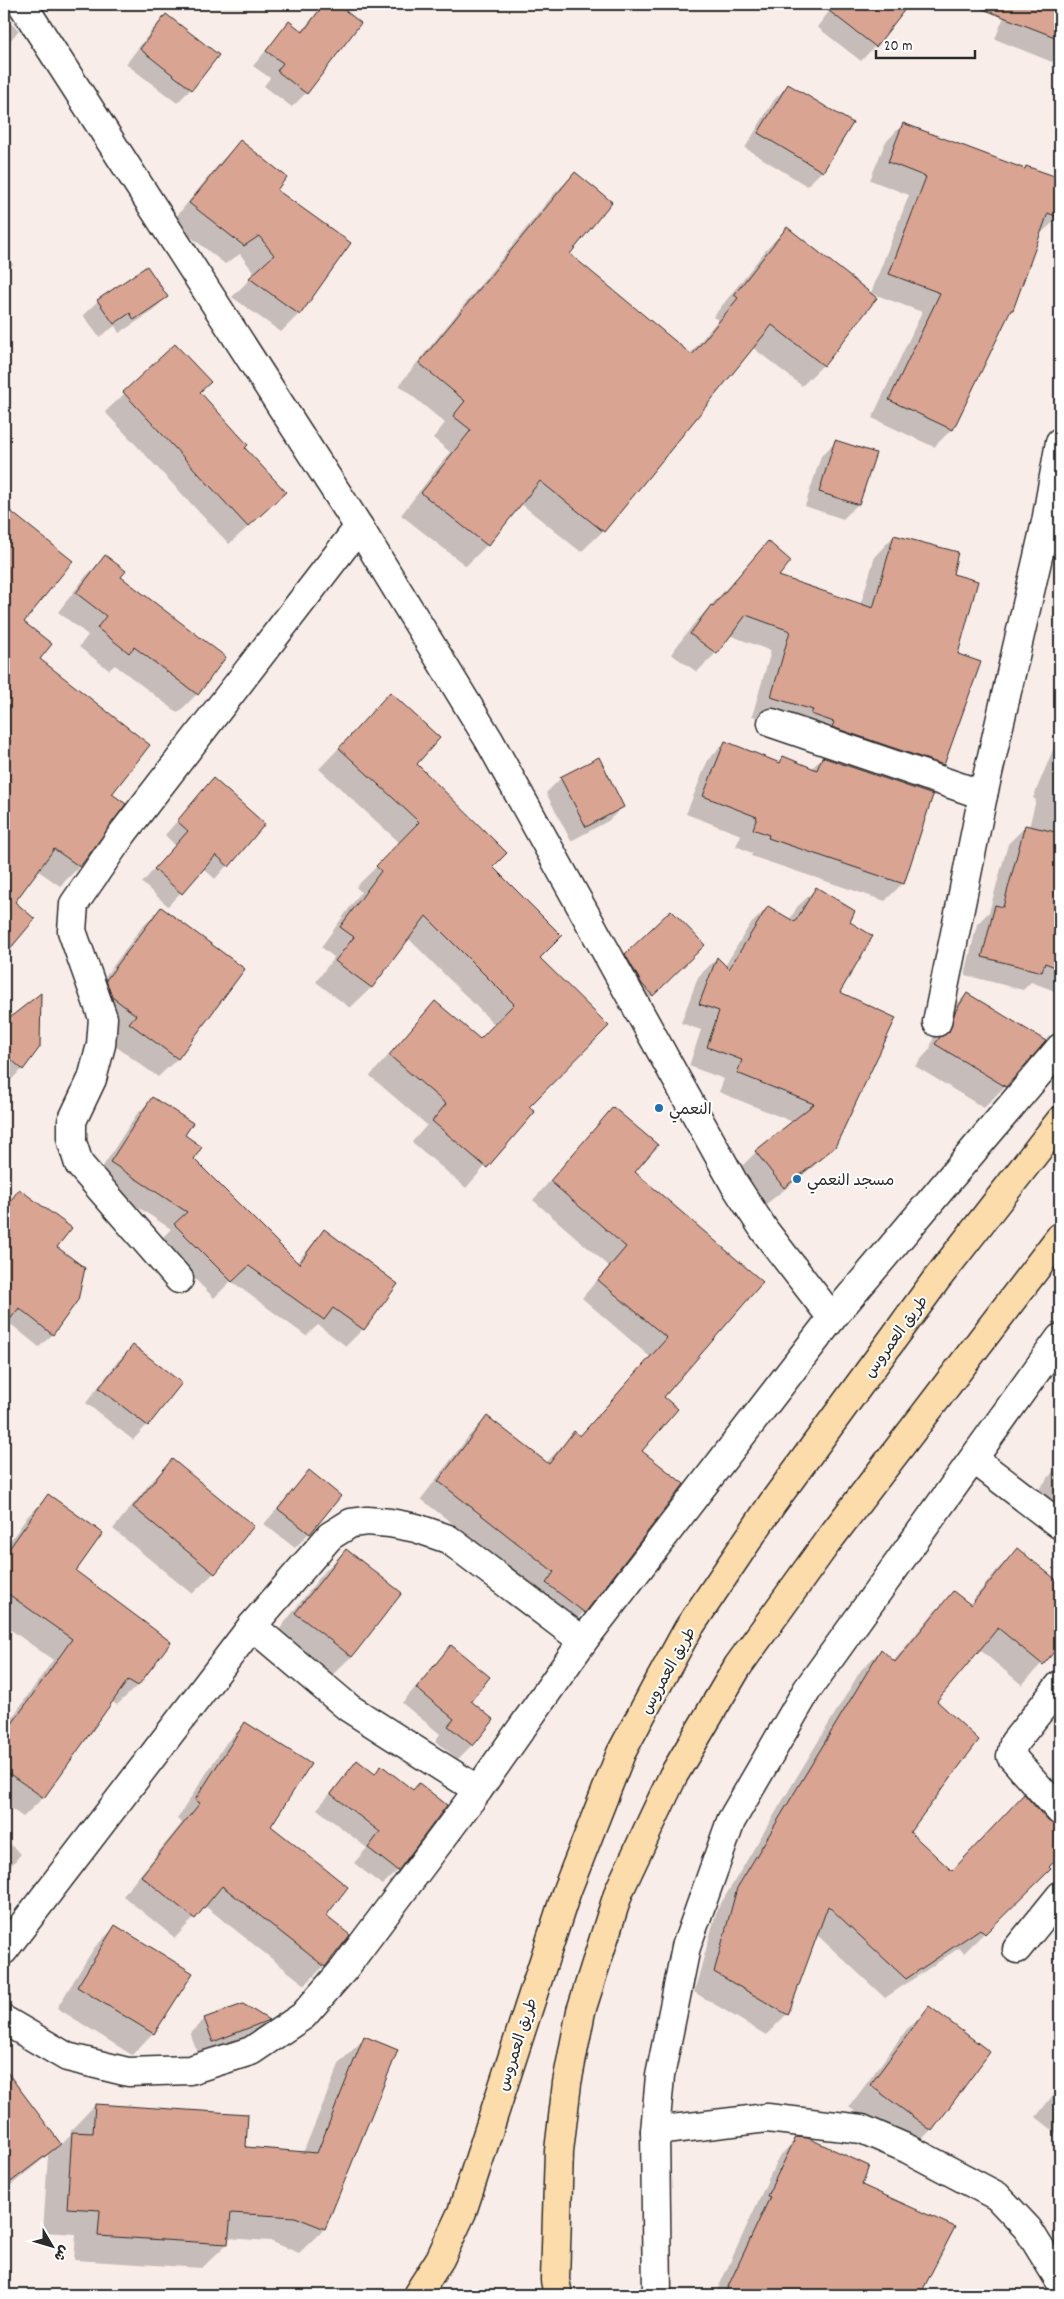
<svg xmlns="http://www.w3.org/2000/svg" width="1064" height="2299" font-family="Dekko,'Playpen Sans Arabic',sans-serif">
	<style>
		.shadow { fill: #0003 }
		.building { fill: #daa492; stroke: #2b2b2b }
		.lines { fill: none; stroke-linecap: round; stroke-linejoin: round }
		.minor-casing { stroke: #2b2b2b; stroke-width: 31 }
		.major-casing { stroke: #2b2b2b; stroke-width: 31 }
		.minor { stroke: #fff; stroke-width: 28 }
		.major { stroke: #fddcac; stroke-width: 28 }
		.poi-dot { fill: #1f6fb2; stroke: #fff; stroke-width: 2 }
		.labels { text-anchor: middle; stroke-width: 4; stroke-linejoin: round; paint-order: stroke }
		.poi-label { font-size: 16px; fill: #2b2b2b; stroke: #fff; text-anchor: start }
		.street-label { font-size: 16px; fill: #2b2b2b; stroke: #fff }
	</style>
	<rect width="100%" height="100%" fill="#f8ede9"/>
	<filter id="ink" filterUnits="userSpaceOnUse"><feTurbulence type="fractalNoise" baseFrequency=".02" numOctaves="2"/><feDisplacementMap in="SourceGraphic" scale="10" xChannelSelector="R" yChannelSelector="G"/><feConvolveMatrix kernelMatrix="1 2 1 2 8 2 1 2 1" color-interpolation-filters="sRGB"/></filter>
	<g filter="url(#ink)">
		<g class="shadow">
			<path d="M324 4H335L360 23 306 93 292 107 264 86 270 78 253 66 289 23 301 32Z"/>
			<path d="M835 4H907L875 46 861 61 817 27Z"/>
			<path d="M1009 4H1060V54L1052 62 995 39Z"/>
			<path d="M167 15 191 89 177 103 126 64 152 30Z"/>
			<path d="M4 18 19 30 4 48Z"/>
			<path d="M788 85 851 124 822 171 807 186 745 148 774 100Z"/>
			<path d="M903 124 1023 170 1026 167 1060 179 1059 217 1039 235 1012 310 1006 316 952 429 934 447 872 418 922 312 871 293 909 195 870 180 885 143Z"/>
			<path d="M240 142 275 191 299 314 281 332 232 297 255 274 240 254 225 264 172 222 222 160Z"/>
			<path d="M575 173 568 255 690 354 718 320 713 317 766 250 787 228 823 365 802 386 752 347 603 531 581 552 520 503 487 545 466 566 401 515 450 452 433 438 445 423 399 385 553 195Z"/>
			<path d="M4 257 13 264 4 278Z"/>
			<path d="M166 297 152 312 119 333 115 326 99 337 83 315 98 301Z"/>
			<path d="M175 346 199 393 243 448 266 511 229 544 105 412Z"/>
			<path d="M836 442 858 504 843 519 805 506 821 456Z"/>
			<path d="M4 507 72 561 23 622 38 659 110 794 124 804 79 867 60 886 37 870 13 902 7 950 4 953Z"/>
			<path d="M894 536 951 575 956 655 943 764 924 784 794 729 752 716 771 651 729 635 716 653 697 672 671 654 692 626 768 543 777 576 860 606 875 556Z"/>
			<path d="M105 557 119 577 225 657 197 694 178 713 115 665 109 670 79 647 88 635 58 612 86 576Z"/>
			<path d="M390 694 415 764 492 867 538 958 527 1107 533 1112 466 1188 412 1142 427 1125 370 1076 435 1003 480 1040 495 1025 408 938 371 988 350 1008 316 982 334 957 321 947 361 892 356 887 400 843 319 769Z"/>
			<path d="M1060 733V993L1031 982 1023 990 965 975 977 924 989 912 1008 844 1026 826 1029 827 1036 800 1033 798Z"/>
			<path d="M725 742 778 763 783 758 811 769 822 758 903 883 885 901 751 856 752 853 736 846 741 835 686 814 708 760Z"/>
			<path d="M561 778 623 807 608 821 571 841 546 793Z"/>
			<path d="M213 780 263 824 215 879 203 868 168 906 142 883 175 845 165 835Z"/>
			<path d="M816 889 849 922 838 992 833 1147 814 1166 765 1205 737 1171 756 1152 793 1122 719 1092 724 1079 689 1066 701 1030 681 1023 698 977 717 958 725 966 749 926 768 907 789 921 797 907Z"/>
			<path d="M161 908 243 970 177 1059 158 1077 111 1043 118 1034 94 1015 88 1000 142 927Z"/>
			<path d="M671 911 704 945 638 1009 612 970Z"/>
			<path d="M967 994 1005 1086 984 1108 915 1066 930 1049 934 1035 945 1016Z"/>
			<path d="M40 996 22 1069 8 1083 4 1080V1023Z"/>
			<path d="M153 1098 183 1136 193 1159 296 1263 324 1231 363 1329 346 1346 318 1325 306 1336 231 1281 214 1298 158 1242 171 1229 95 1179 136 1115Z"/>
			<path d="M614 1109 633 1172 761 1282 663 1397 640 1452 584 1612 566 1630 537 1590 421 1499 469 1436 487 1418 546 1463 574 1433 579 1437 650 1357 582 1298 609 1266 533 1200Z"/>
			<path d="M19 1191 56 1247 77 1300 52 1335 39 1347 7 1321 4 1325V1207Z"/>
			<path d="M133 1347 147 1425 133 1440 86 1403 118 1361Z"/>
			<path d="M172 1461 252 1526 214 1573 192 1594 113 1529 151 1482Z"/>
			<path d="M1060 1463V1512L1036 1493Z"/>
			<path d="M309 1472V1533L295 1548 264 1524Z"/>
			<path d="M48 1496 74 1571 169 1642 137 1686 117 1705 111 1701 43 1798 23 1817 4 1804V1729L53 1660 4 1625V1550L28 1516Z"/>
			<path d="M346 1550 400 1593 351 1657 329 1678 275 1635 324 1572Z"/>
			<path d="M1017 1550 1060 1585V1643L1022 1685 979 1649 936 1701 908 1832 952 1872 1055 1827H1060V1854L1047 1867 1049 1869 964 1953 959 1948 885 1998 816 1934 787 2014 766 2035 694 1992 717 1910 861 1670 881 1650 893 1662 933 1613 953 1593 969 1605 997 1570Z"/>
			<path d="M451 1646 469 1701 472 1745 458 1759 435 1741 440 1734 402 1703Z"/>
			<path d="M245 1724 269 1827 324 1916V1966L305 1985 205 1906 175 1938 123 1896 182 1823 177 1819 226 1743Z"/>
			<path d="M357 1762 374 1774 381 1767 412 1791 445 1806 397 1871 382 1885 354 1863 367 1848 317 1809Z"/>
			<path d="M4 1839 21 1854 4 1874Z"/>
			<path d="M115 1927 153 2033 132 2055 57 2008 94 1948Z"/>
			<path d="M929 2008 989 2053 931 2130 909 2152 849 2107 907 2029Z"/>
			<path d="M205 2019 267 2020 253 2034 199 2056 190 2033Z"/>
			<path d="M365 2038 396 2051 324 2229 299 2253 270 2241 227 2238V2244L202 2268 74 2260 76 2234 43 2232 48 2155 4 2191V2070L60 2146 70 2136 71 2130 95 2105 244 2149 303 2153 340 2062Z"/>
			<path d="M1060 2086V2136L1036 2117Z"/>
			<path d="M797 2138 860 2185 954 2227 919 2295H715L778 2158Z"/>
		</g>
		<g class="building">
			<path d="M324 4H337L361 23 307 94 277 71 283 63 266 51 289 21 303 32Z"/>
			<path d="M820 4H909L876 47Z"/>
			<path d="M975 4H1060V39L975 6Z"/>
			<path d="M166 14 219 55 192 90 140 49Z"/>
			<path d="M788 84 853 123 823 172 758 133Z"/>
			<path d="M903 123 1025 169 1026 166 1060 178V218L1048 213 1013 310H1011L953 430 889 400 940 293 889 274 926 177 888 162Z"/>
			<path d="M240 140 287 177 277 190 351 243 300 315 249 278 274 255 259 236 244 246 189 203Z"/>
			<path d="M575 172 612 202 570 254 692 355 738 298 734 295 787 227 877 298 824 366 772 325 604 532 540 481 488 546 421 493 471 430 453 416 465 401 419 363Z"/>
			<path d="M147 266 168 297 134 320 130 313 114 324 97 300Z"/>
			<path d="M175 344 211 382 200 392 248 445 245 448 286 492 248 527 123 392Z"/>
			<path d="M835 440 876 453 859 505 819 492Z"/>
			<path d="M4 506 73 561 24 622 52 644 40 659 150 745 112 794 126 804 80 867 54 849 15 902 35 919 4 956Z"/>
			<path d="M894 535 958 552 953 574 978 581 958 654 981 662 944 765 832 727 834 722 811 714 813 710 771 697 790 631 746 615 717 654 690 634 711 605 713 606 768 541 791 561 779 576 873 608Z"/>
			<path d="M105 555 126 571 121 577 226 657 198 695 134 647 129 653 97 628 106 616 76 593Z"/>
			<path d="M390 692 440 738 417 764 507 853 493 867 562 936 540 958 609 1026 529 1107 535 1112 487 1168 432 1121 446 1104 389 1055 435 1001 480 1039 514 1004 426 916 372 988 335 961 354 937 340 927 381 871 376 866 419 822 339 748Z"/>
			<path d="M725 741 780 763 783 756 817 770 822 757 933 795 904 884 768 838 769 835 753 829 757 817 703 796Z"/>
			<path d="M599 757 624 807 586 827 560 777Z"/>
			<path d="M213 778 265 824 229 867 216 855 182 894 154 869 188 831 177 821Z"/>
			<path d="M1025 825 1060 833V969L1045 963 1042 972 982 957 995 905 1003 907Z"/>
			<path d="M816 887 855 911 850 922 873 936 840 992 896 1018 835 1147 784 1188 755 1151 814 1104 737 1073 742 1060 707 1047 719 1011 699 1004 717 957 729 969 768 906 795 922Z"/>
			<path d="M161 907 245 969 178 1059 129 1023 136 1015 112 997 106 980Z"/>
			<path d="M671 910 705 945 653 996 642 984 625 954Z"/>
			<path d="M41 993 40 1047 23 1070 4 1053V1022Z"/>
			<path d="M967 993 1046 1041 1006 1087 935 1044 940 1037 949 1032 955 1012Z"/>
			<path d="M152 1097 193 1123 185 1135 202 1147 194 1159 299 1264 324 1229 398 1284 364 1330 333 1308 324 1320 249 1266 232 1282 174 1224 187 1212 110 1162Z"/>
			<path d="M613 1107 658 1145 635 1172 763 1282 664 1397 678 1409 642 1451 684 1484 585 1613 546 1583 554 1572 438 1481 487 1416 549 1464 574 1431 580 1436 667 1338 598 1280 626 1247 550 1181Z"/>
			<path d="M19 1189 72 1228 57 1247 85 1268 78 1300 53 1335 19 1308 4 1327V1210Z"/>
			<path d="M133 1345 182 1383 148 1426 99 1388Z"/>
			<path d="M172 1459 254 1526 215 1574 133 1507Z"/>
			<path d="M309 1470 341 1496 310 1534 278 1509Z"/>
			<path d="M48 1494 103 1533 76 1571 171 1642 138 1686 128 1680 44 1798 4 1770V1735L72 1639 4 1591V1556Z"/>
			<path d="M1017 1548 1060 1583V1645L1043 1665 998 1628 937 1701 979 1740 910 1832 952 1871 1024 1794 1048 1821 1060 1826V1855L1049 1867 1051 1869 985 1934 980 1929 906 1979 828 1906 788 2015 714 1972 737 1888 881 1649 895 1662 953 1591 971 1605Z"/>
			<path d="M346 1549 402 1593 352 1657 295 1613Z"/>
			<path d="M451 1645 490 1677 471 1701 494 1720 473 1746 448 1726 454 1719 416 1688Z"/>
			<path d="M245 1722 311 1764 271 1826 348 1887 326 1916 350 1935 325 1967 222 1886 195 1919 141 1876 200 1803 195 1800Z"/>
			<path d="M357 1760 375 1774 381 1765 413 1790 419 1783 447 1805 398 1871 368 1848 380 1832 331 1794Z"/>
			<path d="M115 1925 193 1973 154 2034 77 1987Z"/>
			<path d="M243 2004 269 2020 213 2042 204 2018Z"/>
			<path d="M929 2006 990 2052 932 2131 870 2085Z"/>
			<path d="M364 2036 398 2050 325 2229 295 2217 231 2213 228 2244 98 2236 100 2210 67 2208 72 2132 93 2133 95 2104 248 2114 246 2147 317 2153Z"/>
			<path d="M4 2068 61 2144 4 2187Z"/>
			<path d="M796 2137 808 2138 869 2166 862 2185 955 2227 920 2295H724L770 2197 767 2196Z"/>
		</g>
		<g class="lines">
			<g class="minor-casing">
				<g id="minor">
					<path d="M22 4 359 527 489 740 735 1185 765 1231 832 1318"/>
					<path d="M772 723 983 795"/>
					<path d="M937 1022 983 795 1046 522 1060 442"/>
					<path d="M179 1279 79 1164 72 1142V1121L92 1079 101 1045 103 1018 72 931 74 904 123 833 359 527"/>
					<path d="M975 1460 1060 1525"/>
					<path d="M252 1626 349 1708 478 1790"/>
					<path d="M1060 1685 1014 1743 1011 1756 1060 1811"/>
					<path d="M1017 1949 1060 1896"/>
					<path d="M4 1950 252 1626 330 1536 351 1523 367 1521 390 1523 416 1528 448 1539 583 1641"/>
					<path d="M4 2020 67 2057 128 2072 190 2070 251 2051 303 2016 344 1969 478 1790 583 1641 832 1318 1060 1048"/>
					<path d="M655 2131 767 2118 862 2129 908 2149 997 2196 1028 2229 1060 2281"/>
					<path d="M657 2295 655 2131 660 2076 686 1947 731 1821 807 1690 1060 1338"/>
				</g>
			</g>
			<g class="major-casing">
				<g id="major">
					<path d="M417 2295 440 2259 462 2212 567 1890 621 1753 654 1691 688 1629 772 1504 936 1280 1060 1121"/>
					<path d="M558 2295 555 2280 559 2151 567 2083 581 2011 619 1891 673 1776 738 1666 828 1541 1060 1237"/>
				</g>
			</g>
			<use href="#minor" class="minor"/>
			<use href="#major" class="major"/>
		</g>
	</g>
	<g class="poi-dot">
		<circle cx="659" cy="1108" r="5"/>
		<circle cx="797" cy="1179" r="5"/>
	</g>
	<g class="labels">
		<g class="poi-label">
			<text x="669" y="1114">النعمي</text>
			<text x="807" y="1185">مسجد النعمي</text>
		</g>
		<g class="street-label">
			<text transform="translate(895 1336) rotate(-54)" y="6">طريق العمروس</text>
			<text transform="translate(667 1670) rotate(-61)" y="6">طريق العمروس</text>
			<text transform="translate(516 2044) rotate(-72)" y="6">طريق العمروس</text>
		</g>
	</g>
	<rect width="1064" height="2299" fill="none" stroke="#fff" stroke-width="20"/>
	<rect x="10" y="10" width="1044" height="2279" fill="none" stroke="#2b2b2b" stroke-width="2" filter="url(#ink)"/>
	<g transform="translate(52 2246) rotate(128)" stroke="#ffffff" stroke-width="4" paint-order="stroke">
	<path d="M0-4L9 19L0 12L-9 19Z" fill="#2b2b2b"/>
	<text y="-8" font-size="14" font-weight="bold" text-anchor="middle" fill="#2b2b2b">ش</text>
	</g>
	<path d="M876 50v8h99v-8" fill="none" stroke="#2b2b2b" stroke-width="2.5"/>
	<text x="884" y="50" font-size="15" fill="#2b2b2b" stroke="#ffffff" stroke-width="4" paint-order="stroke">20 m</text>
</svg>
